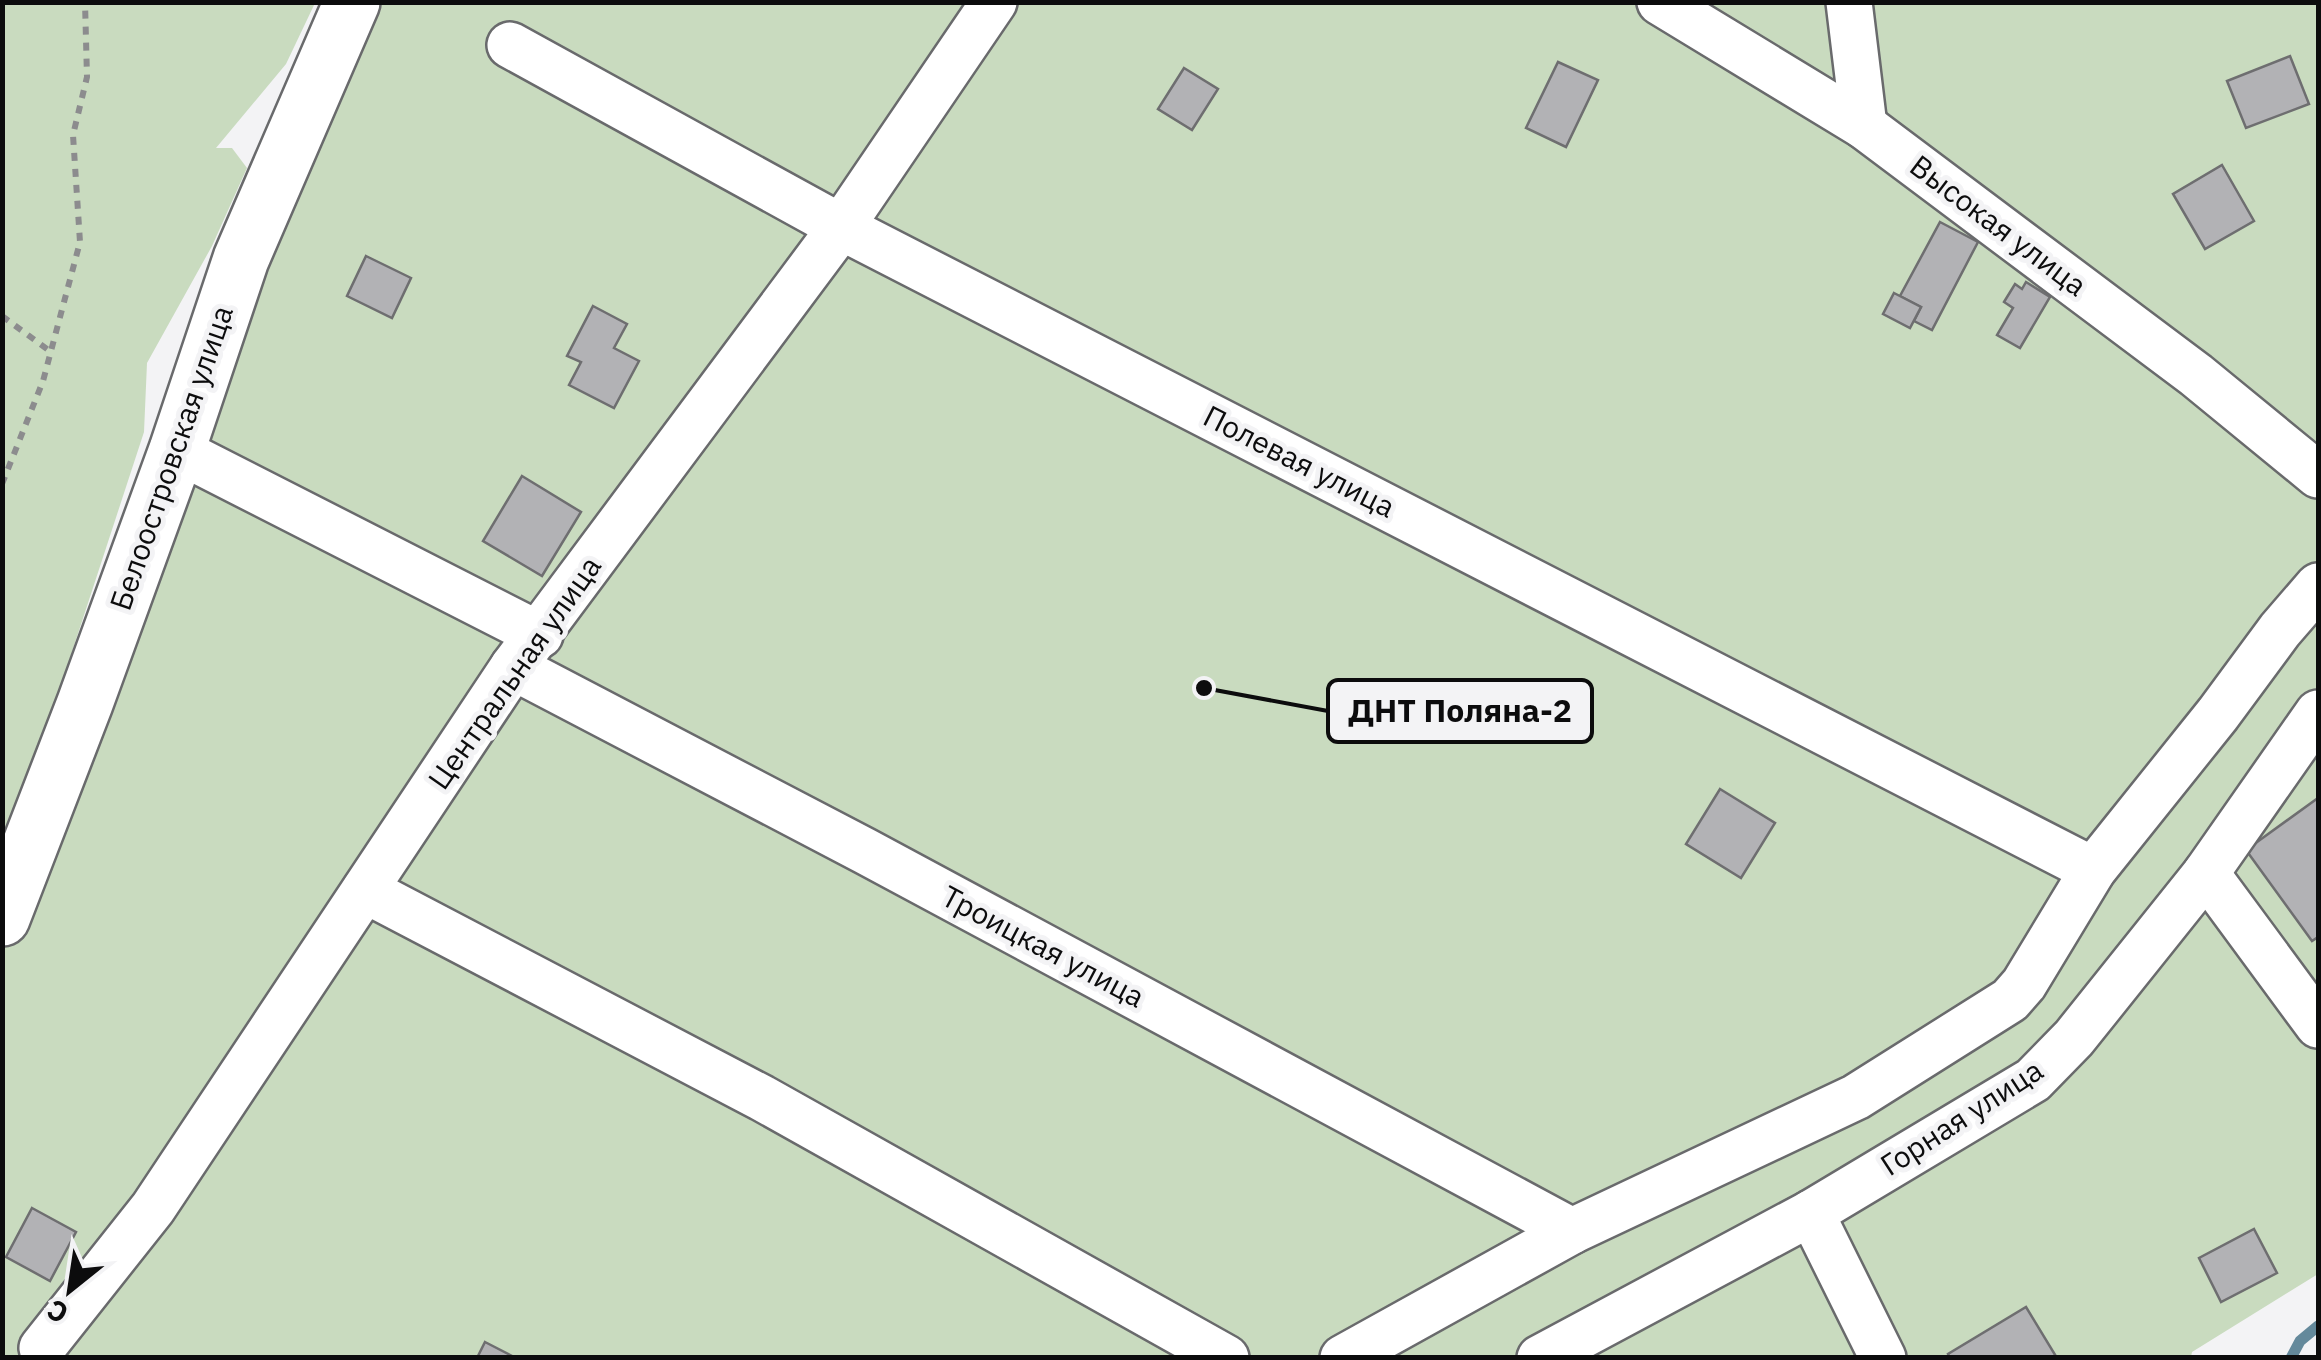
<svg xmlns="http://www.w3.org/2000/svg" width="2321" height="1360" font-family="'IBM Plex Sans',sans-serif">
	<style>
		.green { fill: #c9dbbf }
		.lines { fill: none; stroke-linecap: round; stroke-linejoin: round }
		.stream { stroke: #64899b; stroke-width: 11 }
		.building { fill: #b2b2b5; stroke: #6e6e70; stroke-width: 2.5 }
		.street-casing { stroke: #696a6c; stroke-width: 50 }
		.secondary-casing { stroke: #696a6c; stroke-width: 60 }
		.path { stroke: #8c8c8e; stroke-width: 6; stroke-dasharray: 8 8; stroke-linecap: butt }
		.street { stroke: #fff; stroke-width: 45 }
		.secondary { stroke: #fff; stroke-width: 55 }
		.labels { text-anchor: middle; stroke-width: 10; stroke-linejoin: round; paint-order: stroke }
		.street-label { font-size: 30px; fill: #0c0c0d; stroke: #f3f3f5 }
		.leader { fill: none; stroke: #0c0c0d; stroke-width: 4 }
		.callout-dot { fill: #0c0c0d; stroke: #f3f3f5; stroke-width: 4 }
		.callout { fill: #f3f3f5; stroke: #0c0c0d; stroke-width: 4 }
		.callout-label { font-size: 32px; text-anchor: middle; font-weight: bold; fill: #0c0c0d }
	</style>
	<rect width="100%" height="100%" fill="#f3f3f5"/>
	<path class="green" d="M3 3H315L286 64 216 148H232L247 168 212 246 147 363 144 432 33 771 352 3H2318V1274L2192 1352 2191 1357 3 1358Z"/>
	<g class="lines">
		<path class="stream" d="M2291 1358 2300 1341 2318 1326"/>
	</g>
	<g class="building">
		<path d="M2290 56 2309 104 2246 128 2227 81Z"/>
		<path d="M1558 62 1598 80 1566 147 1526 128Z"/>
		<path d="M1184 68 1218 89 1192 130 1158 109Z"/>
		<path d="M2222 165 2254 221 2205 249 2173 194Z"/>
		<path d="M1940 222 1978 242 1932 330 1914 321 1921 307 1900 296Z"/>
		<path d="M366 256 411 278 392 318 347 296Z"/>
		<path d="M2026 282 2050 297 2020 348 1997 335 2013 308 2004 302 2015 284 2022 289Z"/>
		<path d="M1894 293 1921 307 1910 328 1883 314Z"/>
		<path d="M593 306 627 324 614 348 639 361 614 408 569 385 581 362 567 356Z"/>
		<path d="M522 476 581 512 542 576 483 541Z"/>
		<path d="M1720 789 1775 823 1741 878 1686 844Z"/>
		<path d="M2318 798V937L2312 941 2246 850Z"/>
		<path d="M32 1208 76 1232 50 1281 6 1257Z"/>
		<path d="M2254 1229 2277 1273 2221 1302 2199 1258Z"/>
		<path d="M2026 1307 2057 1358H1950L1948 1354Z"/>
		<path d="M485 1342 516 1358H477Z"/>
	</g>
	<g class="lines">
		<g class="street-casing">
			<g id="street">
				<path d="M1660 2 1864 126 2196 375 2318 475"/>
				<path d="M1849 2 1864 126"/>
				<path d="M510 45 841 227 2093 870"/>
				<path d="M177 450 540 635"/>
				<path d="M513 667 865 851 1572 1231"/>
				<path d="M2206 873 2318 1025"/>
				<path d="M365 890 762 1098 1226 1358"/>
				<path d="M1811 1213 1883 1358"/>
				<path d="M42 1348 153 1208 513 667 841 227 994 2"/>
				<path d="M1343 1358 1572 1231 1856 1097 2010 1000 2024 984 2093 870 2218 714 2280 630 2318 586"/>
				<path d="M1540 1358 1811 1213 2033 1080 2074 1038 2206 873 2318 713"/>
			</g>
		</g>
		<g class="secondary-casing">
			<path id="secondary" d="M2 918 85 703 177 450 241 259 352 2"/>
		</g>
		<g class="path">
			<path d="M2 316 51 352"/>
			<path d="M2 484 43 381 80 242 73 135 87 77 85 2"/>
		</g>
		<use href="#street" class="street"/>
		<use href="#secondary" class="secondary"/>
	</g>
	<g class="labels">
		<g class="street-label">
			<text transform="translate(1998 226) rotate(37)" y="10">Высокая улица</text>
			<text transform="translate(172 458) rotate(-71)" y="10">Белоостровская улица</text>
			<text transform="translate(1299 462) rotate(27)" y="10">Полевая улица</text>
			<text transform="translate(515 673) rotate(-55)" y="10">Центральная улица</text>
			<text transform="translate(1043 947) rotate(28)" y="10">Троицкая улица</text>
			<text transform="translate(1962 1118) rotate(-33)" y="10">Горная улица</text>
		</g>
	</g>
	<path class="leader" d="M1204 688L1328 711"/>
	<circle class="callout-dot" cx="1204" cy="688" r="10"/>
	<rect class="callout" x="1328" y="680" width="264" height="62" rx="10"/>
	<g class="callout-label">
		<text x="1460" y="722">ДНТ Поляна-2</text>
	</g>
	<rect width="2321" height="1360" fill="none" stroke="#0c0c0d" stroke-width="10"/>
	<g transform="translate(70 1290) rotate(210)" stroke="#f3f3f5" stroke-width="8" paint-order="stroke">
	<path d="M0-8L18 38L0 25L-18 38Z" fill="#0c0c0d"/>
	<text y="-15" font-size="28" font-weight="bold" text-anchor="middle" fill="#0c0c0d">С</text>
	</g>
</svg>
